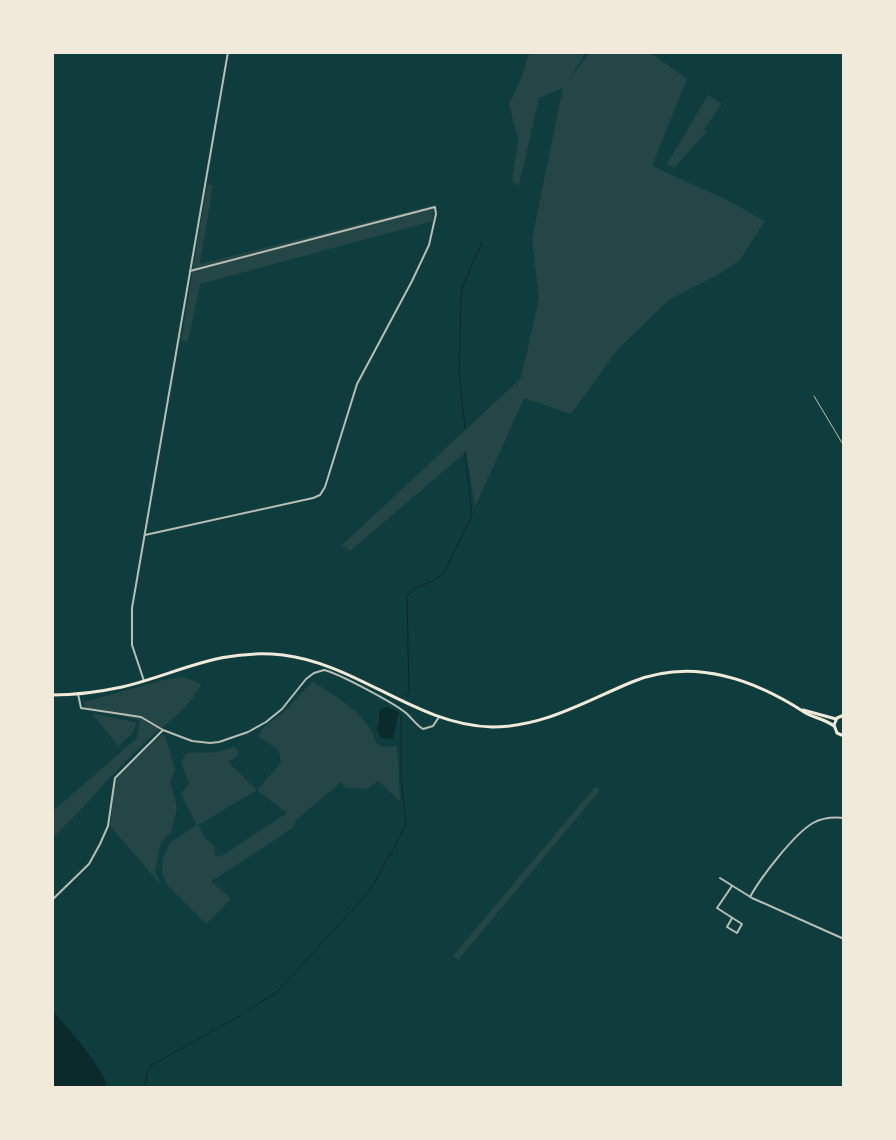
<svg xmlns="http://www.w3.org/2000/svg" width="896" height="1140" font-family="'Titillium Web',sans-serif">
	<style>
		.green { fill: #244646; fill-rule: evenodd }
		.water { fill: #0a2a2b }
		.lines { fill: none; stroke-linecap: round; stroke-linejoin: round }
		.stream { stroke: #0a2a2b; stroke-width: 1 }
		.service { stroke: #b8beb3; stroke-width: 1 }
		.minor { stroke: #b8beb3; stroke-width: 2 }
		.secondary { stroke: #f1e9da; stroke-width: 3 }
	</style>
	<rect width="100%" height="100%" fill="#0f3d3e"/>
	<g class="green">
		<path d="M529 53H585L569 80 589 53H651L687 79 652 166 727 200 765 221 739 261 719 274 669 300 618 349 571 414 524 398 475 507 466 452 350 551 342 545 521 378 539 299 532 239 563 88 539 98 519 185 512 182 518 139 509 104 522 77Z"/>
		<path d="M708 95 722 104 704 129 707 131 674 168 667 164Z"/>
		<path d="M207 185H213L200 264 434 205 433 221 200 284 188 341H181Z"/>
		<path d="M184 677 201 684C190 710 162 725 143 744 111 774 84 808 53 838V811L137 738 140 720 85 707 84 702 167 679Z"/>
		<path d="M313 681C338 699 367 713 377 744L383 747 397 746 400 801 378 781 367 789 346 788 341 782 295 821V826L271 843 211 881 231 899 206 924 167 885 162 873 163 858 170 843 197 825 181 794 189 784 181 762 187 753 218 752 233 747 239 751 237 757 228 762 257 790 281 763 279 751 258 736 264 727 284 712ZM257 790 287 813 220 857 215 855 214 845 206 839 198 825Z"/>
		<path d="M92 713 137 723 132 734 118 746Z"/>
		<path d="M165 734 175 771 170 781 177 808 171 832 161 842 155 871 162 886 110 826C113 810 112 793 117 778L160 736Z"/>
		<path d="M595 787 600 790 458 960 453 956Z"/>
	</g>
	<g class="water">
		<path d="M386 707 399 712 393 739 381 738 378 733 377 728 379 725V711Z"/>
		<path d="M52 1010C63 1023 109 1073 106 1087H53Z"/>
	</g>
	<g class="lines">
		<g class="stream">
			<path d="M465 429 459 373 461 295 463 285 482 243"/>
			<path d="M407 697 409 693 407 597 413 589 433 581 444 573 472 515 465 452"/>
			<path d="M247 1011 276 993 369 892 406 825 401 776V715"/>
			<path d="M145 1088 147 1073 152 1065 241 1015"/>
		</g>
		<path class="service" d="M814 396 844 446"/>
		<g class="minor">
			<path d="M145 535 313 498 320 495 325 487 357 384 412 281 429 245 436 214 435 207 190 271"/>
			<path d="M144 681 132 645V608L228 52"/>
			<path d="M78 694 81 708 141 717 163 730 192 741 210 743 219 742 248 732 266 722 282 709 306 679 314 673 324 670C338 673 394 703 406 713 412 718 416 725 423 729L433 726 439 717"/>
			<path d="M720 878 752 898 844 939"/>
			<path d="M732 886 717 908 742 924 737 933 727 927 732 918"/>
			<path d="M750 897C761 877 794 834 813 823 822 818 834 817 844 818"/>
			<path d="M52 900 89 864 100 844 108 826 115 778 163 730"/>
		</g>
		<g class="secondary">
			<path d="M52 695C76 695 99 692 122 687 180 673 219 648 283 655 358 664 416 725 492 727 544 727 586 701 632 682 693 657 753 679 804 712 814 718 825 719 834 726"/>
			<path d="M803 710 836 719"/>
			<path d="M844 715 837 718 834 725 837 733 844 736"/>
		</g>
	</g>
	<rect width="896" height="1140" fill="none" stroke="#f1e9da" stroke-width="108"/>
</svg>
